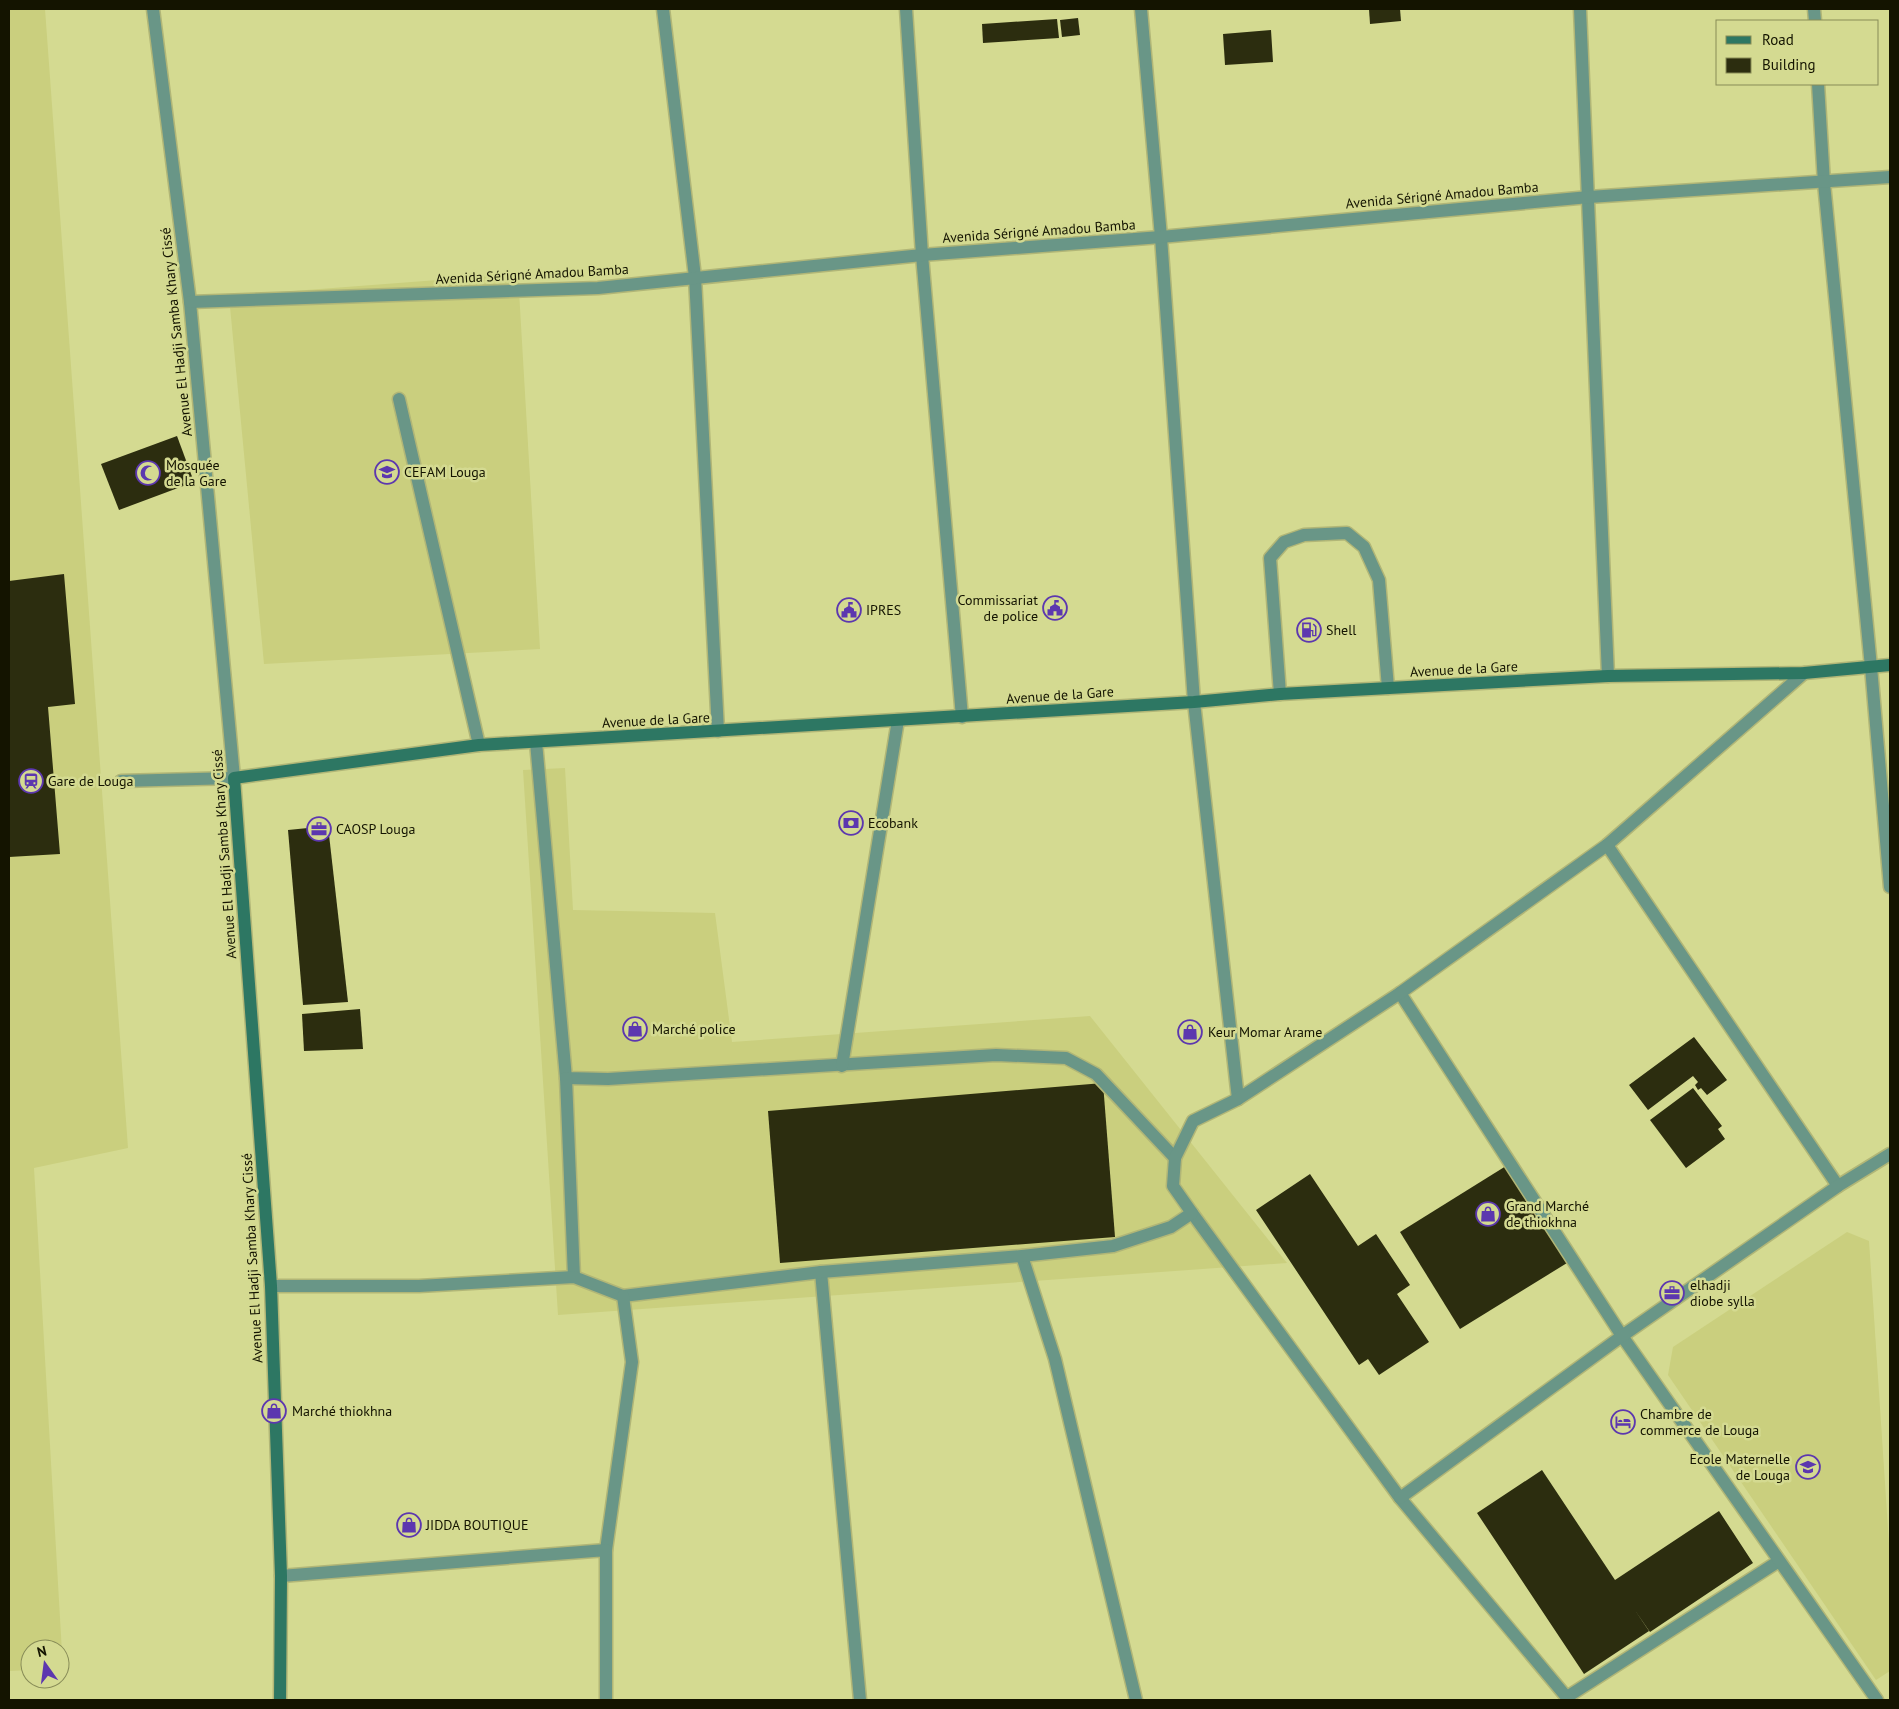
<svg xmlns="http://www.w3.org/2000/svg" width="1899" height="1709" font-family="'PT Sans',sans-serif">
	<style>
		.built { fill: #cacf7e }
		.building { fill: #2c2d0f }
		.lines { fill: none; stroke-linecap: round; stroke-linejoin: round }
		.lane-casing { stroke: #b1b677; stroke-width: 15 }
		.street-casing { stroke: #b1b677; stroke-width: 15 }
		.secondary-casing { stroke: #b1b677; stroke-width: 15 }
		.lane { stroke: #699687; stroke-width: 12 }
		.street { stroke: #699687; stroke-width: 12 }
		.secondary { stroke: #2d7763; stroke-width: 12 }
		.labels { text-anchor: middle; stroke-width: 5; stroke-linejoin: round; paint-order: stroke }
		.street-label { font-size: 14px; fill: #141400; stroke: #d4da91 }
		.poi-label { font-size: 14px; fill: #141400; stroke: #d4da91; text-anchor: start }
	</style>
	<rect width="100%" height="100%" fill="#d4da91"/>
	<g class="built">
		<path d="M9 9H45L128 1148 34 1168 63 1670H60V1649H30V1670L9 1671Z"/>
		<path d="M518 274 540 649 264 664 229 296Z"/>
		<path d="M565 768 573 910 715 913 732 1042 1090 1016 1287 1263 558 1315 523 770Z"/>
		<path d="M1847 1232 1869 1241 1890 1559V1671L1876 1680 1668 1375 1673 1347Z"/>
	</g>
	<g class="building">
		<path d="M1369 9H1400L1401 21 1370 24Z"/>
		<path d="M1078 18 1080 35 1062 37 1060 20Z"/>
		<path d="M1057 19 1059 38 983 43 982 24Z"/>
		<path d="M1271 30 1273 62 1225 65 1223 34Z"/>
		<path d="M177 436 194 482 119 510 101 464Z"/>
		<path d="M64 574 75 704 48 707 60 854 9 857V581Z"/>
		<path d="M328 826 348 1002 303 1005 288 830Z"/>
		<path d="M360 1009 363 1049 304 1051 302 1014Z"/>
		<path d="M1694 1037 1727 1080 1707 1095 1701 1088 1698 1090 1695 1085 1698 1082 1693 1076 1648 1110 1629 1085Z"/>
		<path d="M1103 1083 1115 1237 780 1263 768 1111Z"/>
		<path d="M1693 1088 1722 1126 1718 1129 1725 1139 1686 1168 1650 1120Z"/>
		<path d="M1506 1166 1567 1263 1460 1329 1400 1232Z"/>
		<path d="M1310 1174 1358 1246 1376 1234 1410 1285 1397 1294 1429 1342 1379 1375 1368 1359 1359 1365 1256 1210Z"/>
		<path d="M1542 1470 1615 1580 1719 1511 1753 1563 1650 1632 1634 1609 1649 1631 1584 1674 1477 1513Z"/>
	</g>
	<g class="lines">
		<g class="lane-casing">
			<g id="lane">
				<path d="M399 399 479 745"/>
				<path d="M1280 694 1270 558 1284 542 1304 535 1347 533 1364 547 1379 580 1388 688"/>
				<path d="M536 742 566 1078 608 1079 996 1055 1066 1058 1096 1074 1175 1158"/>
				<path d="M121 781 234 778"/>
				<path d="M842 1066 898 720"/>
				<path d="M1567 1697 1779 1561"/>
			</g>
		</g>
		<g class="street-casing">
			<g id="street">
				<path d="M153 9 190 302 234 778"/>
				<path d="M663 9 695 277 718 731"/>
				<path d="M906 9 922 255 962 717"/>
				<path d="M1141 9 1161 237 1194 702 1238 1099"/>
				<path d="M1580 9 1608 676"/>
				<path d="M1814 9 1815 21"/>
				<path d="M1818 84 1824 183 1871 667 1890 887"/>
				<path d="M190 302 598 288 922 255 1161 237 1589 197 1890 177"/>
				<path d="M1607 845 1838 1186"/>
				<path d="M1400 993 1622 1336 1877 1700"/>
				<path d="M566 1078 574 1277"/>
				<path d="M1192 1213 1400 1498 1569 1700"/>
				<path d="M1022 1256 1055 1359 1136 1700"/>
				<path d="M821 1272 860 1700"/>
				<path d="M271 1286H419L574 1277 623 1296 821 1272 1022 1256 1113 1246 1171 1227 1192 1213 1173 1186 1175 1158 1193 1121 1238 1099 1400 993 1607 845 1804 673"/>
				<path d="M1400 1498 1622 1336 1838 1186 1890 1154"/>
				<path d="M606 1550 632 1362 623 1296"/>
				<path d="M281 1576 606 1550V1700"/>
			</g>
		</g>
		<g class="secondary-casing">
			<path id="secondary" d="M280 1700 281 1576 271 1286 234 778 479 745 1194 702 1280 694 1608 676 1804 673 1890 665"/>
		</g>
		<use href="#lane" class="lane"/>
		<use href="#street" class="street"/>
		<use href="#secondary" class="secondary"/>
	</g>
	<defs>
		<g id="university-ring" transform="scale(1.25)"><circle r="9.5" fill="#d4da91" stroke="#5c37af" stroke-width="1.5"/><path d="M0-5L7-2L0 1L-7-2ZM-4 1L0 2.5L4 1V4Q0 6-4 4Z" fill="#5c37af"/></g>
		<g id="mosque-ring" transform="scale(1.25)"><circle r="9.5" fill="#d4da91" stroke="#5c37af" stroke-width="1.5"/><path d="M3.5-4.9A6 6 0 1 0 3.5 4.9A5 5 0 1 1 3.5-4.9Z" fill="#5c37af"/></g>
		<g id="civic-ring" transform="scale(1.25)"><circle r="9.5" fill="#d4da91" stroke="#5c37af" stroke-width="1.5"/><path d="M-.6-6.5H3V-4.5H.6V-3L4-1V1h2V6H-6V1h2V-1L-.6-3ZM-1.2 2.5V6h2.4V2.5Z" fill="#5c37af"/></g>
		<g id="fuel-ring" transform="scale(1.25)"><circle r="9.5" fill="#d4da91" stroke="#5c37af" stroke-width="1.5"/><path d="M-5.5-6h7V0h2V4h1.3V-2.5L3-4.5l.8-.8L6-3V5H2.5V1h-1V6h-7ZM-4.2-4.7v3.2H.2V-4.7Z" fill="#5c37af"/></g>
		<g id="station-ring" transform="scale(1.25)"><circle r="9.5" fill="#d4da91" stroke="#5c37af" stroke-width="1.5"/><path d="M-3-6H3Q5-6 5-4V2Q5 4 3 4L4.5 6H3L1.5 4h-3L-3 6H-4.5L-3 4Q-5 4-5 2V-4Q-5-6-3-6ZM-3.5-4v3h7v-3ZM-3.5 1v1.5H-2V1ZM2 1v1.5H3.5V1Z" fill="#5c37af"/></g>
		<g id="bank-ring" transform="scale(1.25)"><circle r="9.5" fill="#d4da91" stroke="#5c37af" stroke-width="1.5"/><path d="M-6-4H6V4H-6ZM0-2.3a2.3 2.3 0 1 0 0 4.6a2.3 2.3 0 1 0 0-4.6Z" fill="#5c37af"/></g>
		<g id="office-ring" transform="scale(1.25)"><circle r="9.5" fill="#d4da91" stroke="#5c37af" stroke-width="1.5"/><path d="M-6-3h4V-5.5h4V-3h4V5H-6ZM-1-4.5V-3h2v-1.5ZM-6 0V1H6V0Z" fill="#5c37af"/></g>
		<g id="shop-ring" transform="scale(1.25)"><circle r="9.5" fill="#d4da91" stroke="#5c37af" stroke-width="1.5"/><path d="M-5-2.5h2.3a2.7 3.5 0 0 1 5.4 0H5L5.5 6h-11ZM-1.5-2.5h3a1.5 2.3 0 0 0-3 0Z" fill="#5c37af"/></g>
		<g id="hotel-ring" transform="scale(1.25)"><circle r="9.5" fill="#d4da91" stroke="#5c37af" stroke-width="1.5"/><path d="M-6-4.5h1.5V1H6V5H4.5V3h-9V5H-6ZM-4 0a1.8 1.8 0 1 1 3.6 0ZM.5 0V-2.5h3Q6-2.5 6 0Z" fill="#5c37af"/></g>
		<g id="school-ring" transform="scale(1.25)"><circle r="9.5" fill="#d4da91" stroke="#5c37af" stroke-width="1.5"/><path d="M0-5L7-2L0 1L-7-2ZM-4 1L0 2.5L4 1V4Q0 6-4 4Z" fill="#5c37af"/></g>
	</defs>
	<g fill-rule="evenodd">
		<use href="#university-ring" x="387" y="472"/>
		<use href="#mosque-ring" x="148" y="473"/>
		<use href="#civic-ring" x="1055" y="608"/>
		<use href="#civic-ring" x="849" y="610"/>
		<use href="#fuel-ring" x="1309" y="630"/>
		<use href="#station-ring" x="31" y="781"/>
		<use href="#bank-ring" x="851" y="823"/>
		<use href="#office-ring" x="319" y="829"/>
		<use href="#shop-ring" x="635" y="1029"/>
		<use href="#shop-ring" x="1190" y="1032"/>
		<use href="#shop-ring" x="1488" y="1214"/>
		<use href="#office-ring" x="1672" y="1293"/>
		<use href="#shop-ring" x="274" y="1411"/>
		<use href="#hotel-ring" x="1623" y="1422"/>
		<use href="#school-ring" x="1808" y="1467"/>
		<use href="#shop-ring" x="409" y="1525"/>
	</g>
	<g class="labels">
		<g class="street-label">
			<text transform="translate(1442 195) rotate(-5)" y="5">Avenida Sérigné Amadou Bamba</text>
			<text transform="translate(1039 231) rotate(-4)" y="5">Avenida Sérigné Amadou Bamba</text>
			<text transform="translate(532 274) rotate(-3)" y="5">Avenida Sérigné Amadou Bamba</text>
			<text transform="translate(176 332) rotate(-96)" y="5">Avenue El Hadji Samba Khary Cissé</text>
			<text transform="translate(1464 669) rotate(-3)" y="5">Avenue de la Gare</text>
			<text transform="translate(1060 695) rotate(-4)" y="5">Avenue de la Gare</text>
			<text transform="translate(656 720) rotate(-3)" y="5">Avenue de la Gare</text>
			<text transform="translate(224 854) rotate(-94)" y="5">Avenue El Hadji Samba Khary Cissé</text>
			<text transform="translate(252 1258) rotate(-93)" y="5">Avenue El Hadji Samba Khary Cissé</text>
		</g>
		<g class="poi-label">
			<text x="166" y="470">Mosquée<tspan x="166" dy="16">de la Gare</tspan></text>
			<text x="404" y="477">CEFAM Louga</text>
			<text x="1038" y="605" text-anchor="end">Commissariat<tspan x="1038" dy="16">de police</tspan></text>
			<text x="866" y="615">IPRES</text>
			<text x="1326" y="635">Shell</text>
			<text x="48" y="786">Gare de Louga</text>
			<text x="868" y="828">Ecobank</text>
			<text x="336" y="834">CAOSP Louga</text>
			<text x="652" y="1034">Marché police</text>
			<text x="1208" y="1037">Keur Momar Arame</text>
			<text x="1506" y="1211">Grand Marché<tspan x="1506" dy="16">de thiokhna</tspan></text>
			<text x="1690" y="1290">elhadji<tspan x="1690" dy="16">diobe sylla</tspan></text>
			<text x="292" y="1416">Marché thiokhna</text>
			<text x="1640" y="1419">Chambre de<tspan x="1640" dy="16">commerce de Louga</tspan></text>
			<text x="1790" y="1464" text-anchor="end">Ecole Maternelle<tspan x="1790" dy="16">de Louga</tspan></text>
			<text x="426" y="1530">JIDDA BOUTIQUE</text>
		</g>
	</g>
	<rect width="1899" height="1709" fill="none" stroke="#141400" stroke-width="20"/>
	<rect x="1716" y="20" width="162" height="65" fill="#d4da91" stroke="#878b57"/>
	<rect x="1726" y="36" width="25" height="8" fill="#2d7763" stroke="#878b57"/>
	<text x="1762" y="45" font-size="15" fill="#141400">Road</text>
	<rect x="1726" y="58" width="25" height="15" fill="#2c2d0f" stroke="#878b57"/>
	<text x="1762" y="70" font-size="15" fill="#141400">Building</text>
	<g transform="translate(45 1664) rotate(346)"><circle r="24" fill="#d4da91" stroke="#878b57"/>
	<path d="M0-4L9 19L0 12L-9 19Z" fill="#5c37af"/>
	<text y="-8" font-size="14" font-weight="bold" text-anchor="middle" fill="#141400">N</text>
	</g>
</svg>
